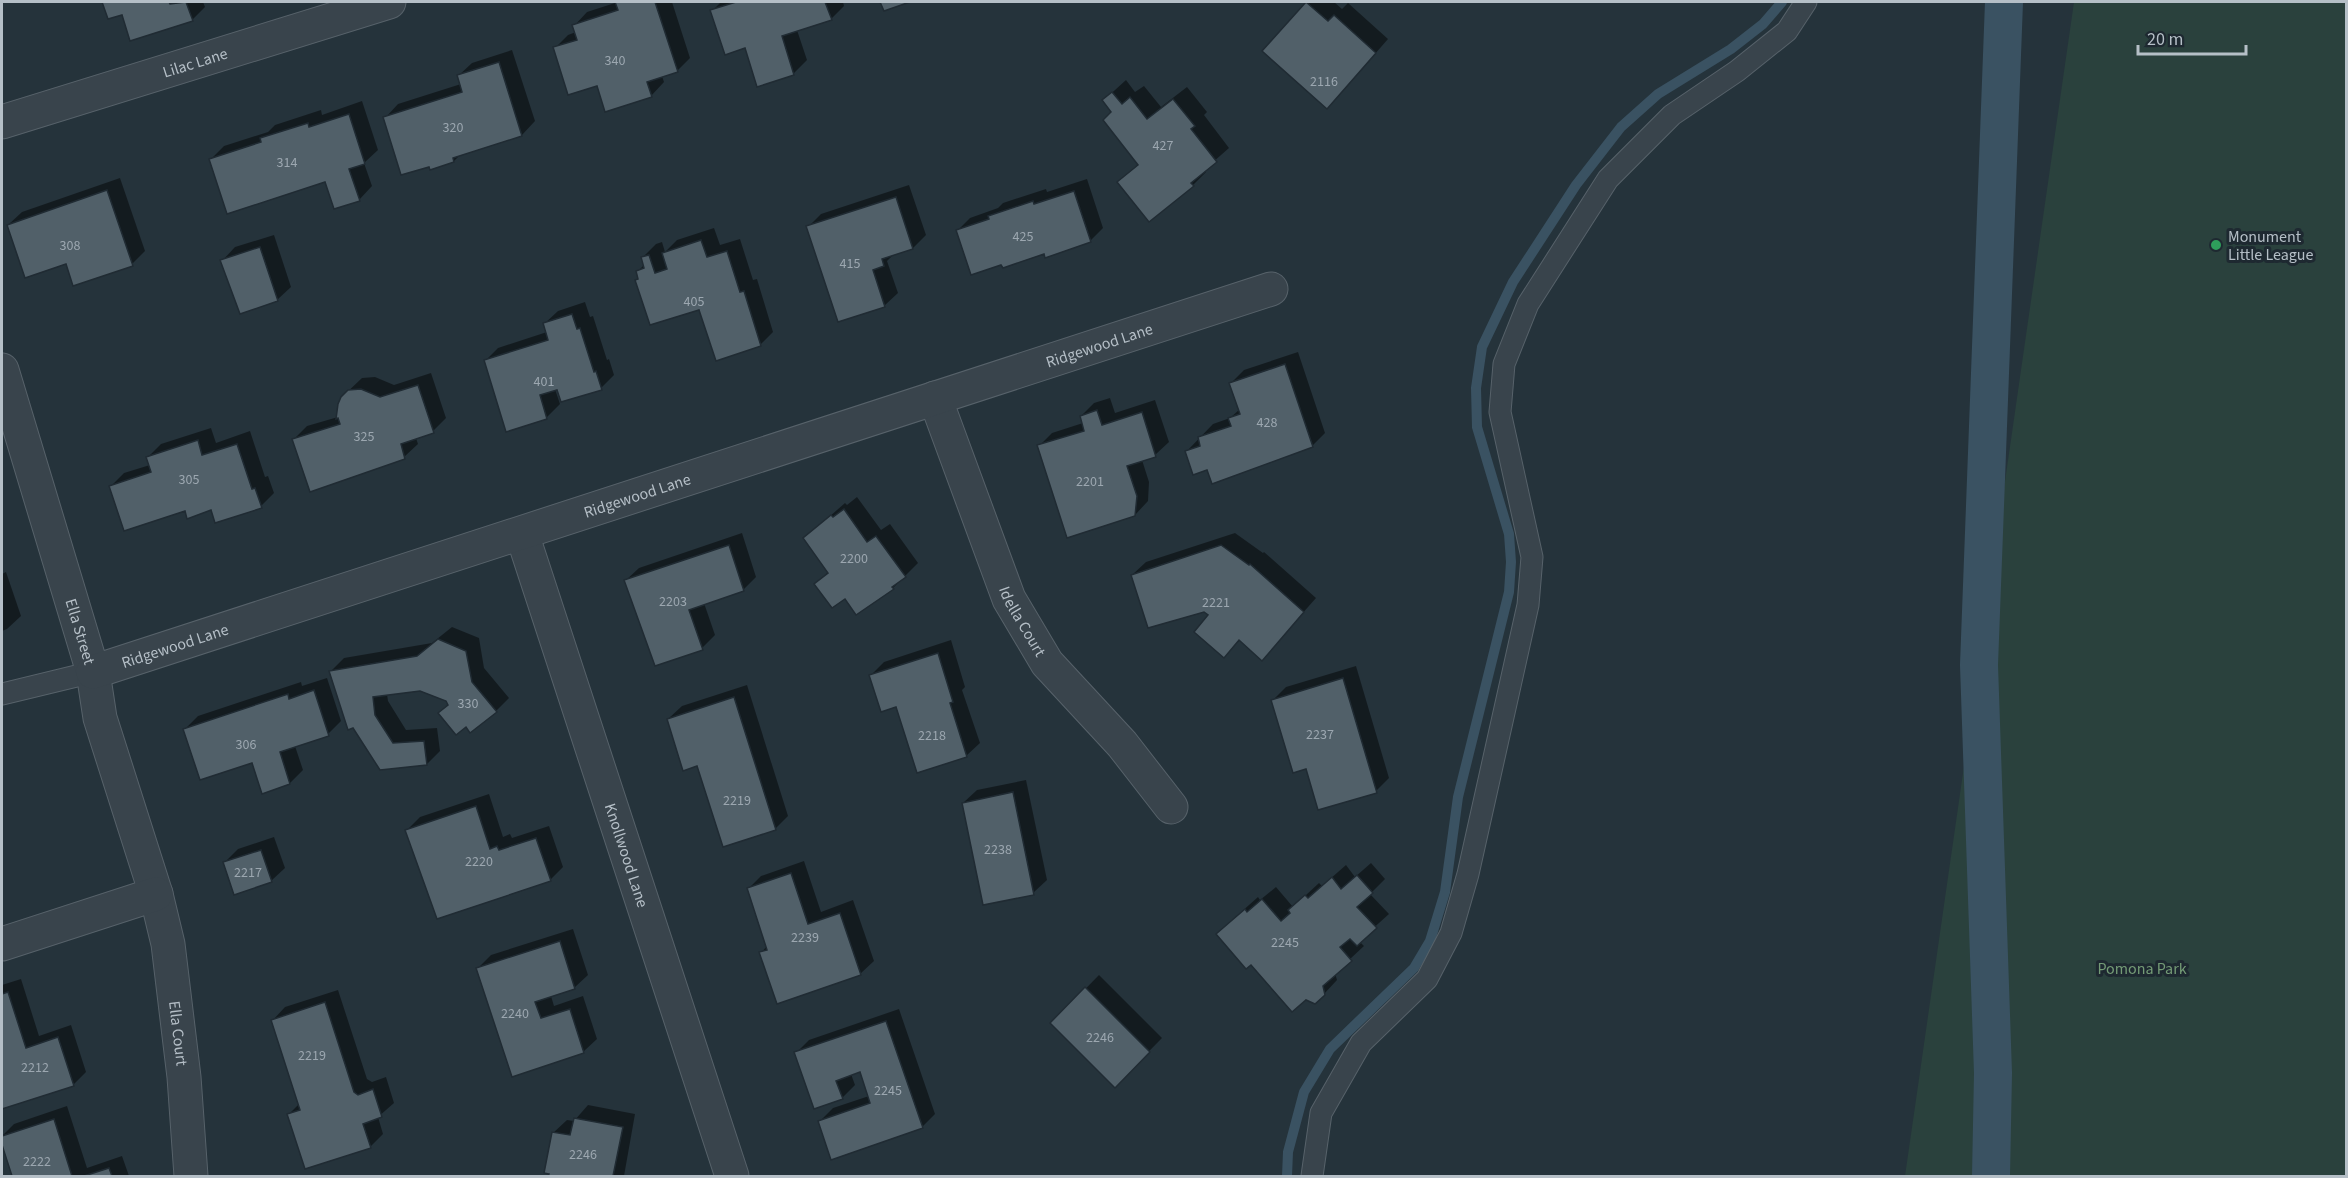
<svg xmlns="http://www.w3.org/2000/svg" width="2348" height="1178" font-family="'Source Sans 3',sans-serif">
	<style>
		.green { fill: #2a413d }
		.shadow { fill: #0007 }
		.lines { fill: none; stroke-linecap: round; stroke-linejoin: round }
		.stream { stroke: #3a5262; stroke-width: 10 }
		.canal { stroke: #3a5262; stroke-width: 38 }
		.building { fill: #516069; stroke: #202b33; stroke-width: 1.5 }
		.lane-casing { stroke: #57626a; stroke-width: 23 }
		.street-casing { stroke: #57626a; stroke-width: 35 }
		.lane { stroke: #39444c; stroke-width: 21 }
		.street { stroke: #39444c; stroke-width: 33 }
		.leisure-dot { fill: #2e9e5b; stroke: #1e2931; stroke-width: 2 }
		.labels { text-anchor: middle; stroke-width: 6; stroke-linejoin: round; paint-order: stroke }
		.number-label { font-size: 14px; fill: #9ca7b0 }
		.street-label { font-size: 16px; fill: #b5bfc7; stroke: #1e2931 }
		.poi-label { font-size: 16px; fill: #b5bfc7; stroke: #1e2931; text-anchor: start }
		.park-label { font-size: 16px; fill: #749b76; stroke: #1e2931 }
	</style>
	<rect width="100%" height="100%" fill="#25333b"/>
	<path class="green" d="M2074 2H2346V1176H1905Z"/>
	<g class="shadow">
		<path d="M104 2H203L205 7 192 20 123 13 109 18Z"/>
		<path d="M618 2H672L690 58 677 71 662 76 664 82 651 96 598 84 555 48 568 35 576 32 574 26 587 12Z"/>
		<path d="M721 2H843L844 6 831 19 797 30 807 60 794 73 758 85 746 46 712 11Z"/>
		<path d="M1308 2H1334L1342 9 1348 3 1388 39 1340 94 1264 51Z"/>
		<path d="M512 50 535 121 522 135 461 154 454 161 430 165 385 118 398 104 461 84 458 76 472 63Z"/>
		<path d="M1126 80 1135 92 1144 86 1161 107 1187 87 1207 112 1204 115 1229 148 1204 170 1206 172 1193 185 1149 220 1119 182 1139 164 1113 112 1104 100Z"/>
		<path d="M362 101 378 150 364 163 372 186 359 200 326 180 211 159 224 146 268 132 275 125 321 110 322 115Z"/>
		<path d="M120 178 145 251 132 264 67 263 8 225 22 212Z"/>
		<path d="M1087 179 1103 228 1090 241 1045 252 957 231 970 218 998 208 1003 203 1046 189 1047 192Z"/>
		<path d="M909 185 926 235 913 248 894 254 887 261 898 293 884 306 808 227 821 214Z"/>
		<path d="M714 228 720 245 740 239 753 280 757 279 773 332 760 345 700 308 640 278 638 271 645 264 642 258 656 244 662 242 665 252 677 240Z"/>
		<path d="M274 235 291 287 277 300 222 261 235 247Z"/>
		<path d="M585 302 590 317 593 316 607 360 609 359 614 375 601 388 555 389 560 404 547 417 507 430 485 361 498 348 547 332 544 324 558 311Z"/>
		<path d="M1298 352 1325 433 1312 446 1208 468 1186 452 1213 424 1230 418 1240 409 1231 383 1244 370Z"/>
		<path d="M431 373 446 418 433 431 416 438 418 444 404 457 294 439 307 426 338 417 342 397 362 378 375 377 394 385Z"/>
		<path d="M1110 398 1115 413 1155 400 1169 442 1155 455 1142 460 1149 482 1148 501 1135 515 1039 446 1052 433 1083 423 1081 416 1094 403Z"/>
		<path d="M211 428 216 443 250 431 265 477 268 476 274 493 261 506 186 509 111 486 124 473 150 465 148 457 161 444Z"/>
		<path d="M857 497 881 530 890 524 918 563 893 588 856 613 845 597 816 584 829 571 805 538 845 503 847 505Z"/>
		<path d="M742 533 756 577 743 590 704 603 715 635 702 648 642 630 625 581 639 568Z"/>
		<path d="M1235 533 1263 553 1264 552 1316 598 1262 659 1240 640 1224 656 1210 615 1132 575 1146 562Z"/>
		<path d="M6 572 21 616 7 629 2 631V574Z"/>
		<path d="M452 627 479 638 484 668 509 698 496 711 466 725 447 700 421 689 387 694 388 701 406 730 437 728 440 751 427 764 381 768 331 671 344 658 432 643Z"/>
		<path d="M951 640 965 687 962 690 980 743 966 756 871 675 884 662Z"/>
		<path d="M1356 666 1389 778 1376 791 1307 767 1273 700 1286 687Z"/>
		<path d="M327 678 341 721 328 734 295 746 303 770 290 783 253 761 185 729 198 716 301 682 302 686Z"/>
		<path d="M747 685 788 816 775 829 698 764 668 719 682 706Z"/>
		<path d="M1026 780 1047 880 1033 893 963 803 977 790Z"/>
		<path d="M489 794 503 837 510 834 512 838 549 826 563 867 550 880 407 830 420 817Z"/>
		<path d="M274 837 285 868 271 881 225 862 238 849Z"/>
		<path d="M804 861 821 912 853 900 874 961 860 974 761 953 767 946 748 889 761 876Z"/>
		<path d="M1371 863 1385 879 1370 894 1389 914 1359 941 1364 946 1335 973 1337 980 1324 994 1231 921 1258 897 1260 900 1276 887 1293 907 1319 883 1322 886 1346 865 1355 877Z"/>
		<path d="M573 929 588 975 574 988 551 996 554 1006 583 996 597 1039 583 1052 478 968 491 955Z"/>
		<path d="M1099 975 1162 1038 1115 1086 1052 1023Z"/>
		<path d="M21 979 39 1036 71 1025 86 1072 73 1085 2 1107V985Z"/>
		<path d="M338 990 367 1079 372 1082 386 1077 394 1103 378 1117 383 1134 370 1147 289 1114 300 1103 272 1021 285 1007Z"/>
		<path d="M899 1009 935 1114 922 1127 820 1121 833 1108 869 1096 861 1070 851 1074 855 1085 842 1098 796 1053 809 1040Z"/>
		<path d="M588 1105 635 1114 624 1176H550L553 1133 567 1120 574 1121Z"/>
		<path d="M67 1106 87 1168 122 1156 129 1176H13L2 1136 14 1124Z"/>
	</g>
	<g class="lines">
		<path class="stream" d="M1287 1176 1288 1152 1304 1092 1330 1049 1414 968 1430 941 1445 892 1458 797 1509 592 1511 562 1509 534 1477 427 1476 388 1482 347 1513 282 1576 185 1621 127 1658 94 1731 49 1763 24 1782 2"/>
		<path class="canal" d="M1991 1176 1993 1073 1979 665 2004 2"/>
	</g>
	<g class="building">
		<path d="M102 2H169L170 4 186 2 193 21 130 41 122 15 108 19Z"/>
		<path d="M615 2H655L678 72 647 82 652 97 605 112 597 86 568 95 553 47 577 40 572 25 618 10Z"/>
		<path d="M736 2H825L832 20 782 36 794 75 757 87 745 48 725 55 710 10Z"/>
		<path d="M880 2H910L884 11Z"/>
		<path d="M1306 2 1328 21 1334 15 1376 53 1327 109 1262 51Z"/>
		<path d="M499 62 522 136 453 158 454 162 430 170 429 167 401 175 383 117 462 92 457 75Z"/>
		<path d="M1112 92 1122 104 1130 97 1147 119 1173 99 1195 126 1191 129 1217 162 1191 183 1194 186 1149 222 1117 182 1138 165 1103 120 1111 112 1102 100Z"/>
		<path d="M349 114 365 164 349 169 360 201 334 209 325 182 227 214 209 159 261 142 260 138 308 123 309 127Z"/>
		<path d="M107 190 133 266 73 286 66 264 25 278 7 225Z"/>
		<path d="M1074 191 1091 242 1045 258 1044 254 1003 268 1001 265 971 275 956 230 989 219 988 216 1033 201 1034 204Z"/>
		<path d="M896 197 913 249 882 259 884 266 873 270 885 307 838 322 806 226Z"/>
		<path d="M701 240 707 257 727 251 740 292 744 291 761 346 716 361 699 310 650 325 635 280 638 279 636 271 644 268 641 257 649 255 655 273 667 269 662 253Z"/>
		<path d="M260 247 278 301 240 314 220 260Z"/>
		<path d="M572 314 577 329 580 328 594 372 596 371 602 390 561 402 557 390 540 395 547 419 506 432 484 360 548 340 543 323Z"/>
		<path d="M1285 364 1313 447 1212 484 1207 470 1193 475 1185 451 1200 446 1198 437 1231 426 1228 418 1240 414 1229 383Z"/>
		<path d="M418 385 434 433 401 444 405 459 310 492 292 439 340 424 338 418 336 419 338 404 341 397 348 390 361 389 380 397Z"/>
		<path d="M1097 410 1102 425 1142 412 1156 457 1127 466 1137 496 1135 516 1067 538 1037 445 1084 431 1080 416Z"/>
		<path d="M198 440 202 455 237 444 252 489 255 488 262 508 215 523 211 510 187 519 185 511 124 531 109 486 151 472 146 457Z"/>
		<path d="M844 509 867 542 876 536 906 577 892 587 894 589 856 615 845 599 832 608 814 584 828 573 803 538 831 515 833 517Z"/>
		<path d="M729 545 744 591 689 610 703 650 655 666 624 580Z"/>
		<path d="M1221 545 1249 565 1250 564 1304 612 1262 661 1239 640 1224 658 1194 632 1208 615 1204 612 1148 628 1131 575Z"/>
		<path d="M438 639 466 651 472 682 497 712 470 733 466 727 456 735 438 713 448 705 446 701 420 691 373 697 375 715 393 743 424 741 427 765 380 770 353 728 348 730 329 671 417 656Z"/>
		<path d="M938 653 953 702 950 703 967 757 917 773 896 707 881 712 869 675Z"/>
		<path d="M1343 678 1377 793 1318 810 1306 769 1293 773 1271 700Z"/>
		<path d="M314 690 329 736 280 752 290 784 262 794 252 763 200 780 183 729 288 694 289 699Z"/>
		<path d="M734 697 776 830 723 847 697 766 683 771 667 719Z"/>
		<path d="M1013 792 1034 895 983 905 962 803Z"/>
		<path d="M476 806 490 849 497 846 499 850 536 838 551 881 437 919 405 830Z"/>
		<path d="M261 850 272 882 234 895 223 862Z"/>
		<path d="M791 873 808 924 840 913 861 975 777 1004 759 952 767 950 747 888Z"/>
		<path d="M1357 875 1373 893 1357 907 1377 928 1357 946 1350 939 1340 947 1352 961 1323 986 1325 995 1315 1004 1306 1000 1292 1012 1251 965 1246 969 1216 934 1245 909 1247 912 1262 899 1281 921 1290 913 1288 910 1305 895 1308 898 1332 877 1341 889Z"/>
		<path d="M560 941 575 989 535 1002 541 1018 570 1009 584 1053 512 1077 476 968Z"/>
		<path d="M1085 987 1150 1052 1115 1088 1050 1023Z"/>
		<path d="M8 992 26 1048 58 1037 74 1086 2 1109V994Z"/>
		<path d="M325 1002 354 1092 358 1095 373 1089 382 1117 363 1124 371 1148 305 1169 287 1114 300 1110 271 1020Z"/>
		<path d="M886 1021 923 1128 831 1160 818 1121 870 1103 860 1072 836 1081 843 1099 814 1109 794 1052Z"/>
		<path d="M574 1118 623 1127 613 1176H548L549 1174 544 1173 552 1132 570 1135Z"/>
		<path d="M54 1119 72 1176H12L2 1145V1136Z"/>
		<path d="M109 1168 112 1176H84Z"/>
	</g>
	<g class="lines">
		<g class="lane-casing">
			<g id="lane">
				<path d="M2 694 93 672"/>
				<path d="M1312 1176 1321 1113 1361 1043 1427 979 1451 933 1468 874 1528 605 1532 557 1500 412 1504 364 1528 304 1608 179 1672 115 1737 71 1787 31 1806 2"/>
			</g>
		</g>
		<g class="street-casing">
			<g id="street">
				<path id="s1" d="M2 122 389 2"/>
				<path id="s2" d="M2 370 93 672 100 718 156 894 168 944 184 1077 191 1176"/>
				<path id="s3" d="M935 398 1009 599 1047 663 1122 744 1171 807"/>
				<path id="s4" d="M522 534 732 1176"/>
				<path id="s5" d="M93 672 1271 289"/>
				<path d="M2 944 156 894"/>
			</g>
		</g>
		<use href="#lane" class="lane"/>
		<use href="#street" class="street"/>
	</g>
	<circle class="leisure-dot" cx="2216" cy="245" r="6"/>
	<g class="labels">
		<g class="number-label">
			<text x="615" y="65">340</text>
			<text x="1324" y="86">2116</text>
			<text x="453" y="132">320</text>
			<text x="1163" y="150">427</text>
			<text x="287" y="167">314</text>
			<text x="1023" y="241">425</text>
			<text x="70" y="250">308</text>
			<text x="850" y="268">415</text>
			<text x="694" y="306">405</text>
			<text x="544" y="386">401</text>
			<text x="1267" y="427">428</text>
			<text x="364" y="441">325</text>
			<text x="189" y="484">305</text>
			<text x="1090" y="486">2201</text>
			<text x="854" y="563">2200</text>
			<text x="673" y="606">2203</text>
			<text x="1216" y="607">2221</text>
			<text x="468" y="708">330</text>
			<text x="1320" y="739">2237</text>
			<text x="932" y="740">2218</text>
			<text x="246" y="749">306</text>
			<text x="737" y="805">2219</text>
			<text x="998" y="854">2238</text>
			<text x="479" y="866">2220</text>
			<text x="248" y="877">2217</text>
			<text x="805" y="942">2239</text>
			<text x="1285" y="947">2245</text>
			<text x="515" y="1018">2240</text>
			<text x="1100" y="1042">2246</text>
			<text x="312" y="1060">2219</text>
			<text x="35" y="1072">2212</text>
			<text x="888" y="1095">2245</text>
			<text x="583" y="1159">2246</text>
			<text x="37" y="1166">2222</text>
		</g>
		<g class="street-label">
			<text dy="6" stroke="none"><textPath href="#s1" startOffset="202">Lilac Lane</textPath></text>
			<text dy="6" stroke="none"><textPath href="#s5" startOffset="1058">Ridgewood Lane</textPath></text>
			<text dy="6" stroke="none"><textPath href="#s5" startOffset="572">Ridgewood Lane</textPath></text>
			<text dy="6" stroke="none"><textPath href="#s3" startOffset="240">Idella Court</textPath></text>
			<text dy="6" stroke="none"><textPath href="#s2" startOffset="273">Ella Street</textPath></text>
			<text dy="6" stroke="none"><textPath href="#s5" startOffset="86">Ridgewood Lane</textPath></text>
			<text dy="6" stroke="none"><textPath href="#s4" startOffset="338">Knollwood Lane</textPath></text>
			<text dy="6" stroke="none"><textPath href="#s2" startOffset="688">Ella Court</textPath></text>
		</g>
		<g class="poi-label">
			<text x="2228" y="242">Monument<tspan x="2228" dy="18">Little League</tspan></text>
		</g>
		<g class="park-label">
			<text x="2142" y="974">Pomona Park</text>
		</g>
	</g>
	<rect width="2348" height="1178" fill="none" stroke="#b5bfc7" stroke-width="6"/>
	<path d="M2138 45v9h108v-9" fill="none" stroke="#b5bfc7" stroke-width="3"/>
	<text x="2147" y="45" font-size="18" fill="#b5bfc7" stroke="#1e2931" stroke-width="4.5" paint-order="stroke">20 m</text>
</svg>
